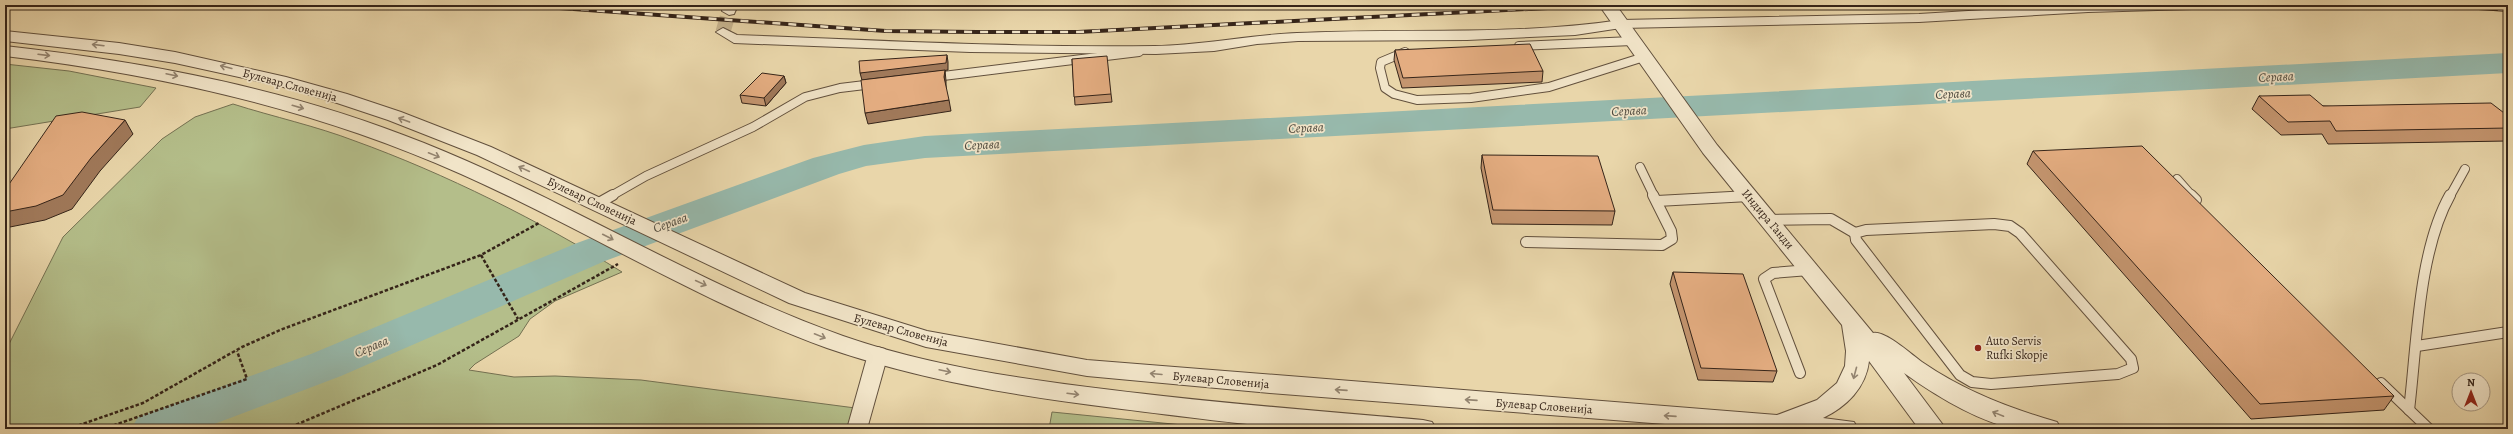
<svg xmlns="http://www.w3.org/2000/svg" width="2513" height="434" font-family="Alegreya,serif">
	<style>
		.green { fill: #b4be8a; stroke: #747152 }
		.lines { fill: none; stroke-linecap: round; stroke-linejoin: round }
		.river { fill: #97b9ac; fill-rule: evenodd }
		.minor-tunnel { stroke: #c5b28d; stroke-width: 15; stroke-dasharray: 15 8; stroke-linecap: butt }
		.service-far1-casing { stroke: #62503d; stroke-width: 10 }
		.service-casing { stroke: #62503d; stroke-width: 12 }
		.minor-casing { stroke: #62503d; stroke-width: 2 }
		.tertiary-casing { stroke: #62503d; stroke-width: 2 }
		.path { stroke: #352419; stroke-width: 2.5; stroke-dasharray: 3.5 2; stroke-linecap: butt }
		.service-far1 { stroke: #f1e4c8; stroke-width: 8 }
		.service { stroke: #f1e4c8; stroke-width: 10 }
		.minor { fill: #f1e4c8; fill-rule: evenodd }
		.tertiary { fill: #f1e4c8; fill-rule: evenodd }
		.rail-casing { stroke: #352419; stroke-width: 4 }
		.rail { stroke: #f1e4c8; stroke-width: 2.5; stroke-dasharray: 8; stroke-linecap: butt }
		.wall { fill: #c4956f; stroke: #352419 }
		.shaded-wall { fill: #a0795a; stroke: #352419 }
		.building { fill: #e4ad81; stroke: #352419 }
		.oneway { stroke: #938470 }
		.poi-dot { fill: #8f2418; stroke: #f1e4c8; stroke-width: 1.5 }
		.labels { text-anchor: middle; stroke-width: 3.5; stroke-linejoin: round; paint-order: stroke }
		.street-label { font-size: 12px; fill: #352419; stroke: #f1e4c8 }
		.poi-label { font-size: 12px; fill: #352419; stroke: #f1e4c8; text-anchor: start }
		.water-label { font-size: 13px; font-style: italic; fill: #4e493e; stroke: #f1e4c8 }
	</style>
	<rect width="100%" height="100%" fill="#e9d6aa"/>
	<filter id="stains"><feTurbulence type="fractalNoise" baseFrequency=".005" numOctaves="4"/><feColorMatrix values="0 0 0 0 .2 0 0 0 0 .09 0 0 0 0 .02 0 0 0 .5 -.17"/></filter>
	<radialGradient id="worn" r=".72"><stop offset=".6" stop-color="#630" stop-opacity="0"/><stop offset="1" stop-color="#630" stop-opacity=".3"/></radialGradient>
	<g class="green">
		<path d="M5 64 69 71 156 88 140 107 5 129Z"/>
		<path d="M233 104C274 117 316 126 355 141 444 173 542 222 622 272L555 301 530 319 519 336 475 364 469 370 514 377 555 376 641 380 863 409 857 429H5V352L63 237 162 139 195 117Z"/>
		<path d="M1052 412 1223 429H1049Z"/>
	</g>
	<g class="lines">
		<path class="river" d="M2508 53V73L925 158 866 166 839 174 605 261 341 376 201 429H131L138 417 311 354 577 243 660 213 813 158 864 145 925 136Z"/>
		<path class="minor-tunnel" d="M723 32 729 11"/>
		<g class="service-far1-casing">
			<g id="service-far1">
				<path d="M1519 46 1632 41"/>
				<path d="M1405 52 1381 62 1380 68 1385 88 1394 94 1417 100 1471 98 1549 87 1644 57"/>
				<path d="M935 77 1139 52"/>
				<path d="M1640 167 1654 196"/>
				<path d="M2177 179 2192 196"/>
				<path d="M611 196 646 176 753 127 805 97 840 88 873 84"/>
				<path d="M2450 196 2465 169"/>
			</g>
		</g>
		<g class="service-casing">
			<g id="service">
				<path d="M2191 195 2196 200"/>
				<path d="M1657 201 1749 196"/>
				<path d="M597 204 613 195"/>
				<path d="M1769 220 1831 219 1855 233"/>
				<path d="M1994 224 2010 226 2020 233 2131 359 2133 368 2118 374 1991 384 1972 382 1960 375 1856 240 1855 233 1866 230Z"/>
				<path d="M1526 242 1662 245 1672 239 1671 231 1653 195"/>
				<path d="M2417 346 2508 332"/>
				<path d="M1800 373 1764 279 1773 273 1809 270"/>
				<path d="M2381 383 2429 429"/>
				<path d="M2409 410C2417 345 2418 252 2450 195"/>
			</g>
		</g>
		<g class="minor-casing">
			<g id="minor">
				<path d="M724 5H738L734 14 729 15 722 11Z"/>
				<path d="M2069 5H2199L2192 9 2088 12 1919 22 1621 28 1575 35 1467 40 1298 41 1257 44 1214 51 1156 54 970 52 734 43 716 32 723 28 737 35C876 40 1016 48 1155 46 1203 45 1249 35 1297 33 1405 28 1513 36 1621 20L1919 14Z"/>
				<path d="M878 347 885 349 888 354 867 429H847L868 354 871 349Z"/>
			</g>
		</g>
		<g class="tertiary-casing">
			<g id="tertiary">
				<path d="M1599 5H1616L1717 145 1873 333C1885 330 1912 355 1922 362 1964 391 2009 408 2057 422L2061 429C2046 429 2028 432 2014 429 1976 420 1936 396 1904 373L1946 429H1919L1869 361C1866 388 1846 407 1823 418L1854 422 1858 429H1729L1270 393 1087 376 926 347 789 303 477 155 388 120 334 102 280 86 175 63 119 54 5 41V31L119 43 175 52 286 77 347 94 401 112 491 147 805 293 927 331 1087 360 1777 415 1817 400 1837 383 1845 366 1846 351 1842 325 1703 153Z"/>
				<path d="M5 46C148 62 290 89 424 143 567 200 697 284 843 336 929 366 1021 379 1112 390 1215 403 1319 411 1423 420L1432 422 1436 429C1396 429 1355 431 1315 429 1248 426 1180 416 1114 408 1017 396 920 380 827 348 700 302 585 229 461 174 315 109 163 75 5 56Z"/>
			</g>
		</g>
		<g class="path">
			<path d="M481 255 518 319"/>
			<path d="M68 429 143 403 242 347 280 330 481 255 539 223"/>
			<path d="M103 429 247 379 237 351"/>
			<path d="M279 429 287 427"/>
			<path d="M286 429 437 365 618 264"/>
		</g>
		<use href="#service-far1" class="service-far1"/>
		<use href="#service" class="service"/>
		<use href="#minor" class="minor"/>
		<use href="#tertiary" class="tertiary"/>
		<g class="rail-casing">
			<g id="rail">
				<path d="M517 5 886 31 977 32H1078L1605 5"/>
				<path d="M2434 5 2508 10"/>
			</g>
		</g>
		<use href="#rail" class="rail"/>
	</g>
	<g class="wall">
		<path d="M1395 50 1543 71 1542 82 1402 88 1394 60Z"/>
		<path d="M1072 59 1111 94 1112 102 1075 105Z"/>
		<path d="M784 76 786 83 766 106 742 103 740 95Z"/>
		<path d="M2259 96 2323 106 2508 116V141L2328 144 2322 134 2281 135 2252 109Z"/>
		<path d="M2033 151 2394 396 2384 410 2251 419 2027 164Z"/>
		<path d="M1482 155 1615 211 1612 225 1492 224 1481 168Z"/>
		<path d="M1673 272 1777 371 1773 382 1698 380 1670 284Z"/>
	</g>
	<g class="shaded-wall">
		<path d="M947 55 948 62V70L862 80 860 73Z"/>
		<path d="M945 70 946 81V88L944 77Z"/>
		<path d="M784 76 786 83 766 106 764 98Z"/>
		<path d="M949 100 951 111 868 124 865 113Z"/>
		<path d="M125 120 133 134 100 171 72 209 45 220 5 228V212L91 158Z"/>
	</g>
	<g class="building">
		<path d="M1530 44 1543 71 1403 78 1395 50Z"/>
		<path d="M947 55 946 63 860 73 859 61Z"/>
		<path d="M1107 56 1111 94 1074 97 1072 59Z"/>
		<path d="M945 70 944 77 949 100 865 113 861 80Z"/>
		<path d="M762 73 784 76 764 98 740 95Z"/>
		<path d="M2310 95 2323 106 2491 103 2508 116V128L2336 131 2330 121 2288 122 2259 96Z"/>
		<path d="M82 112 125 120 91 158 63 195 36 206 5 212V190L56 116Z"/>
		<path d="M2142 146 2394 396 2260 404 2033 151Z"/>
		<path d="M1482 155 1598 156 1615 211 1493 210Z"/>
		<path d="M1673 272 1743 274 1777 371 1701 368Z"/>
	</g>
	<defs><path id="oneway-shaft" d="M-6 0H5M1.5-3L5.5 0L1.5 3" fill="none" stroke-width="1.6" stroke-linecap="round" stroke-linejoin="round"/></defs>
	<g class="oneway">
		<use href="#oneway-shaft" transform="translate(98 45) rotate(-173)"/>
		<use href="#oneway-shaft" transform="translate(44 55) rotate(7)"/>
		<use href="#oneway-shaft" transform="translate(226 67) rotate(-166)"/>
		<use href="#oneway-shaft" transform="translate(172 75) rotate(12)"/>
		<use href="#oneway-shaft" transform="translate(298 107) rotate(16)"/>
		<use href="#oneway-shaft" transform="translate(404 120) rotate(-160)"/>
		<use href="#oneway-shaft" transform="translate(434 155) rotate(22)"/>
		<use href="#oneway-shaft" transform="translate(524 169) rotate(-155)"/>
		<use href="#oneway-shaft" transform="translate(608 237) rotate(27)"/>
		<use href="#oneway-shaft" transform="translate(701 283) rotate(25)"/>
		<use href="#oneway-shaft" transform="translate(820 336) rotate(22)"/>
		<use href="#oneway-shaft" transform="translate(945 371) rotate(12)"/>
		<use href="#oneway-shaft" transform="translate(1855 373) rotate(105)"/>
		<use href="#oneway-shaft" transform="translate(1156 374) rotate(-175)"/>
		<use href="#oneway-shaft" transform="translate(1341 390) rotate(-176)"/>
		<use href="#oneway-shaft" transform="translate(1073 394) rotate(7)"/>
		<use href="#oneway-shaft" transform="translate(1471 400) rotate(-176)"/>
		<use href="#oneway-shaft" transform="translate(1998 414) rotate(-158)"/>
		<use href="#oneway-shaft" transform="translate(1670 416) rotate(-176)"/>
	</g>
	<circle class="poi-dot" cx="1978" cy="348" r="4"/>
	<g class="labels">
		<g class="street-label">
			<text transform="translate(290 85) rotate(15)" y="4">Булевар Словенија</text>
			<text transform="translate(592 201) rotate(25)" y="4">Булевар Словенија</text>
			<text transform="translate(1768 219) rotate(50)" y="4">Индира Ганди</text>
			<text transform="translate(901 330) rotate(15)" y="4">Булевар Словенија</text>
			<text transform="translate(1221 380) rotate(5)" y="4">Булевар Словенија</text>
			<text transform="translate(1544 406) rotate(4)" y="4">Булевар Словенија</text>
		</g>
		<g class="poi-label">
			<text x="1986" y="345">Auto Servis<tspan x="1986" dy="14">Rufki Skopje</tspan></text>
		</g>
		<g class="water-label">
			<text transform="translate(2276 76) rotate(-3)" y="5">Серава</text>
			<text transform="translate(1953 93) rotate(-3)" y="5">Серава</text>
			<text transform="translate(1629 110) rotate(-3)" y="5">Серава</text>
			<text transform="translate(1306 127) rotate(-3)" y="5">Серава</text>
			<text transform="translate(982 144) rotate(-3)" y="5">Серава</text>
			<text transform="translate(670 222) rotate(-20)" y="5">Серава</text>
			<text transform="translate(371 346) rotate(-23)" y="5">Серава</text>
		</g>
	</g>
	<rect width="2513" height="434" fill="none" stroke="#e9d6aa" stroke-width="20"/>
	<rect x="6" y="6" width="2501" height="422" fill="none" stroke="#352419" stroke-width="2"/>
	<rect x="10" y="10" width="2493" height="414" fill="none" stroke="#352419"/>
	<g transform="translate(2471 392)"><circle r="19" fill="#f1e4c8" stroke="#a69782"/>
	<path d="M0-3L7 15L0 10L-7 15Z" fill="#8f2418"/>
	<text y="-6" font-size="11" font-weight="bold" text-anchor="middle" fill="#352419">N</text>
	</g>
	<rect width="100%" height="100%" filter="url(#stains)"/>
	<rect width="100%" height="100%" fill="url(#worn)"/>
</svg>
